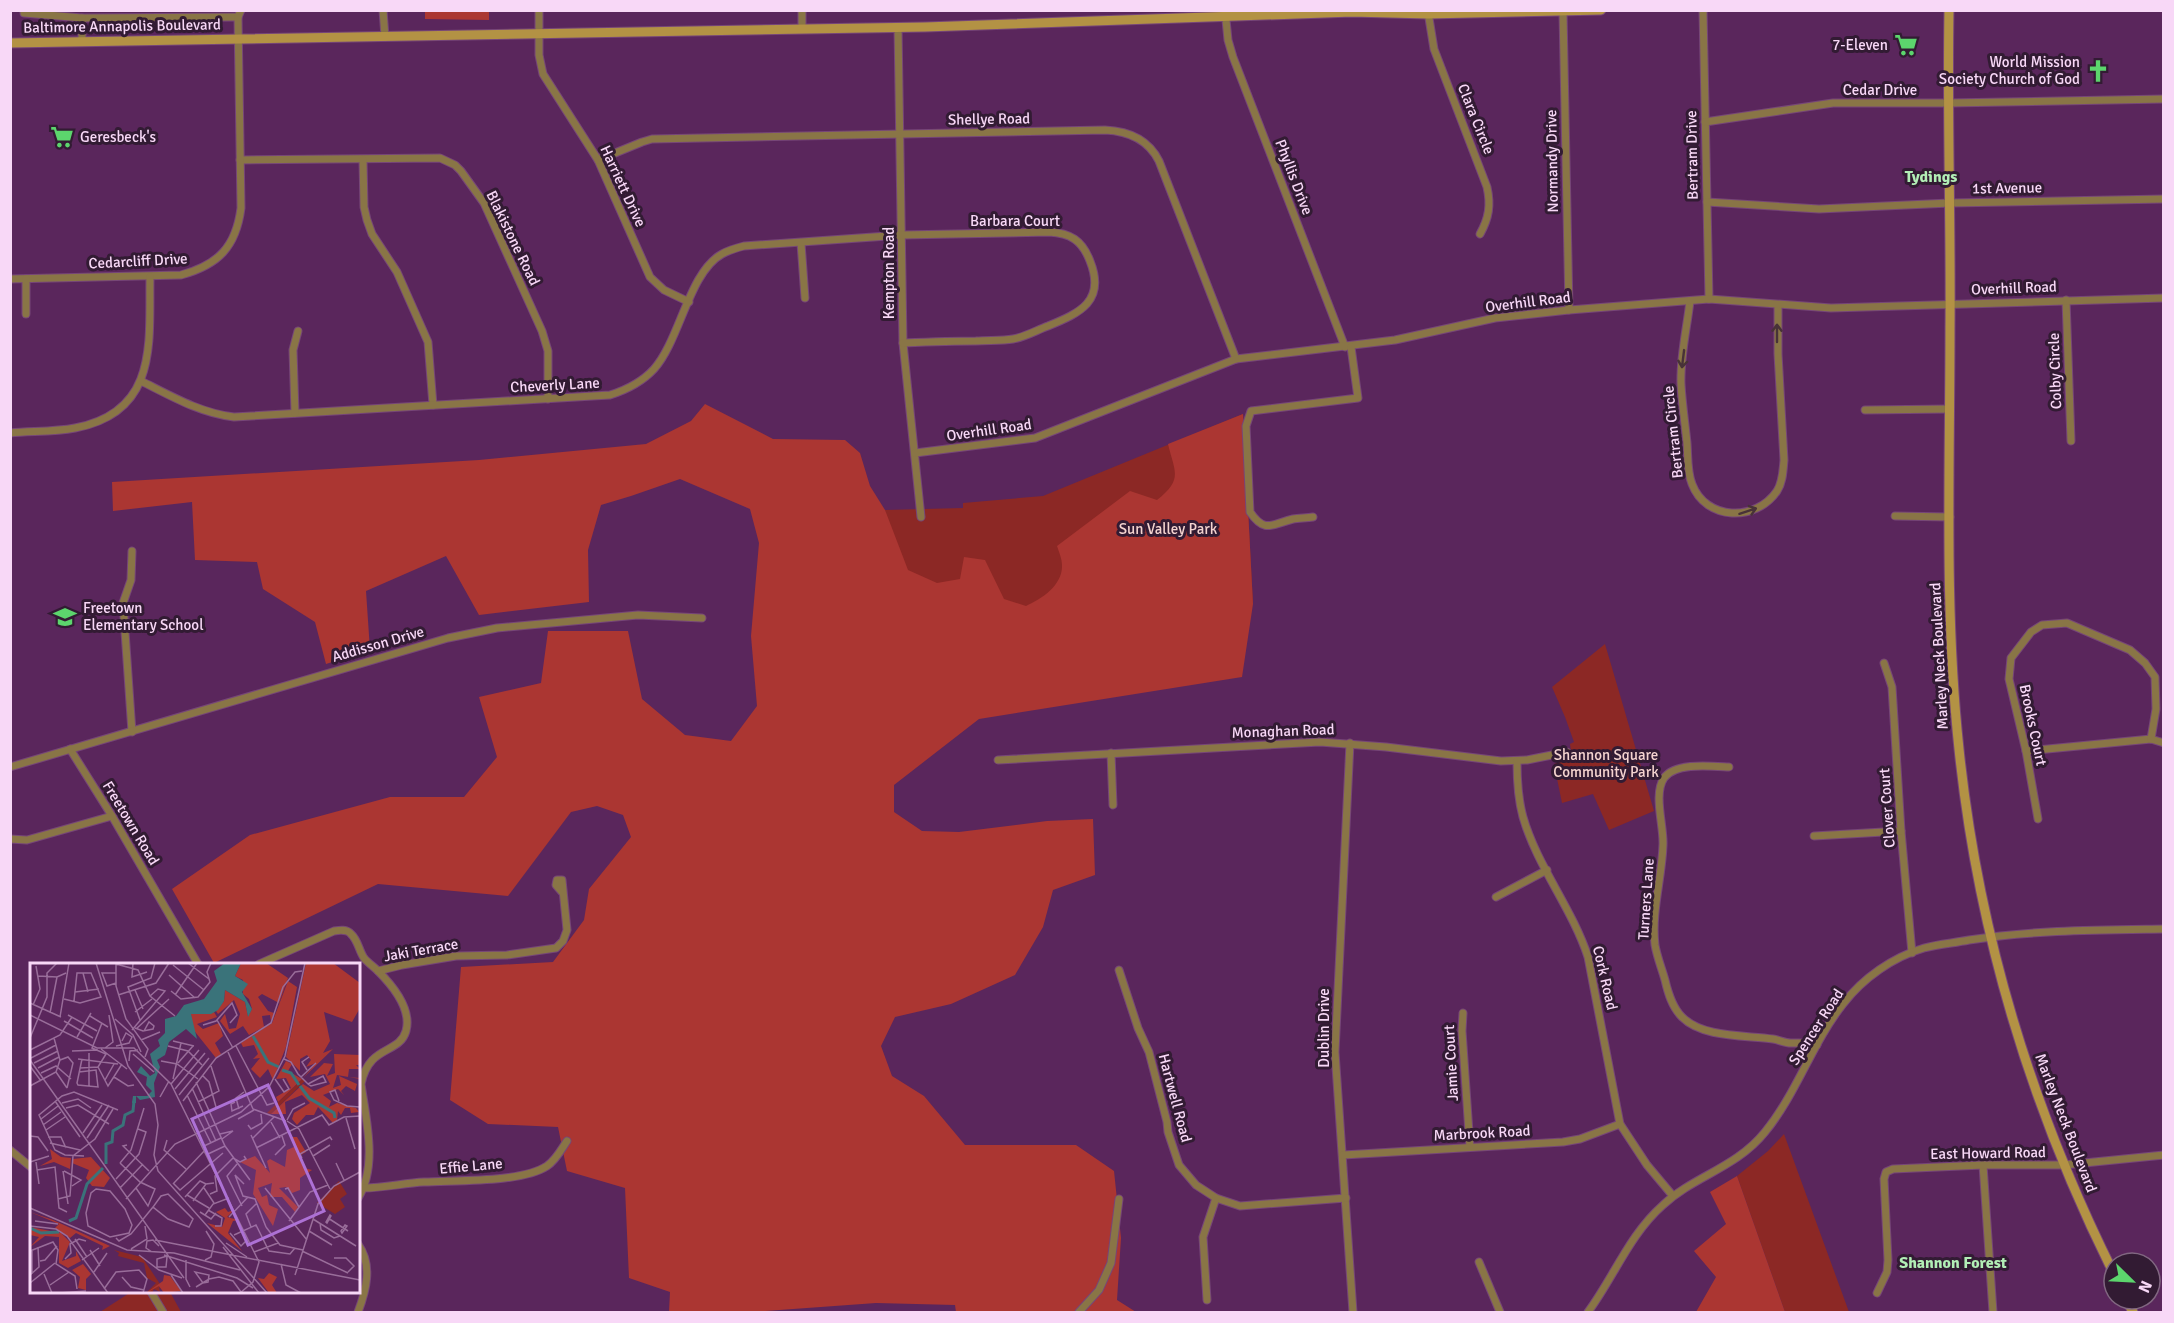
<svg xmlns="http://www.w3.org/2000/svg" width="2174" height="1323" font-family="Signika,sans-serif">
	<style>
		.green { fill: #8c2825 }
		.forest { fill: #ab3632 }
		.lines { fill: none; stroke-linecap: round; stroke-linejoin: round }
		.street-casing { stroke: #764678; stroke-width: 9 }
		.secondary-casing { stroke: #764678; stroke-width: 11 }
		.street { stroke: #897546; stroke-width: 7 }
		.secondary { stroke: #b39244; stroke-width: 9 }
		.oneway { stroke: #483238 }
		.labels { text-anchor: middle; stroke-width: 6; stroke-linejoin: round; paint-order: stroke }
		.street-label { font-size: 15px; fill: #f8d8f7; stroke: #321b33 }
		.poi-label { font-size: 15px; fill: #f8d8f7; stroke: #321b33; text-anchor: end }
		.park-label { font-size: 15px; fill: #f5d4d0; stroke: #321b33 }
		.neighbourhood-label { font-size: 16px; font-weight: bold; fill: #b2efb6; stroke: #321b33 }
		.inset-river { fill: none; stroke: #3a737a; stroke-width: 3 }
		.inset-road { fill: none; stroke: #996d9a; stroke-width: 1.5 }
		.view { fill: #ad71d5; fill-opacity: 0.15; stroke: #ad71d5; stroke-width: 3 }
		.inset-edge { fill: none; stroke: #f8d8f7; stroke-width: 3 }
	</style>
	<rect width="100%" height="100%" fill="#5a265c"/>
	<g class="green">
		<path d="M1243 414 1253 604 893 625 885 510 963 508V503L1043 496Z"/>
		<path d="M1605 644 1654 811 1609 830 1593 794 1562 803 1554 764 1572 758 1570 744 1574 742 1565 717 1552 687Z"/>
		<path d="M1784 1134 1849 1312H1785L1737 1176 1768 1151Z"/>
		<path d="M131 1292H170L181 1312H100Z"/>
	</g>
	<g class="forest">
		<path d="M425 11H489V20L425 19Z"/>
		<path d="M705 404 773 439 845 440 860 453 870 486 885 510 908 570 937 583 960 579 964 557 985 560 1004 599 1026 606C1042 599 1063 585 1062 565 1062 559 1059 552 1057 546L1130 491 1157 500C1183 479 1175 473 1168 444L1243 414 1253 604 1242 677 979 719 894 785V812L922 831 959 832 1047 821 1093 819 1095 875 1053 890 1043 927 1015 975 951 1004 895 1017 881 1046 892 1076 924 1096 965 1145H1076L1114 1171 1121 1238 1117 1300 1136 1312H956L955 1305 876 1303 752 1312H669L670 1292 629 1278 625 1188 567 1171 558 1127 488 1124 450 1100 461 967 553 962 584 920 589 889 631 837 623 815 597 806 571 812 508 896 378 884 214 963 172 889 250 835 390 797H464L497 757 479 697 541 683 548 631H628L642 699 685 735 731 741 757 706 751 636 759 543 750 509 680 479 631 496 601 505 588 550 589 602 479 615 446 556 366 591 370 650 326 664 315 622 263 589 257 562 195 560 192 502 113 511 112 482 479 460 646 444 691 421Z"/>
		<path d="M1737 1176 1785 1312H1696L1716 1277 1694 1251 1726 1224 1710 1192Z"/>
	</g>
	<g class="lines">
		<g class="street-casing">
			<g id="street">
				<path d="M24 10V13L82 18 238 17"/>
				<path d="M383 10 385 37"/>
				<path d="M539 10V55L543 74 598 160 650 277 664 290 689 302"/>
				<path d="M802 10V28"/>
				<path d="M1225 10 1228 40 1233 57 1345 347"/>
				<path d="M1703 10 1709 299"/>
				<path d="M1428 12 1434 49 1487 187C1491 205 1489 218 1480 234"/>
				<path d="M1563 12 1569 310"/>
				<path d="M82 18V42"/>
				<path d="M898 27 903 343 921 517"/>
				<path d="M1705 122 1833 103H1948L2164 99"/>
				<path d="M240 160 440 158 455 165 461 171 484 203 542 331 548 351V399"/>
				<path d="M363 160 364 207 367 220 372 234 397 272 428 342 433 405"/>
				<path d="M598 160 642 142 652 139 1105 130C1128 131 1148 139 1159 161L1236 359"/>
				<path d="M1707 202 1819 209 1950 203 2164 199"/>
				<path d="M801 243 805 298"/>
				<path d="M10 279 181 275C218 265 236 247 241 208L238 17 241 10"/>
				<path d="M26 279V314"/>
				<path d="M2066 300 2071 441"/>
				<path d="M1690 301C1687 328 1680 356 1681 384 1682 403 1685 423 1687 443 1688 456 1687 472 1692 484 1706 521 1756 522 1777 491 1783 482 1783 470 1784 460L1778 354V305"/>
				<path d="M141 381C171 396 200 413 234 417L610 395C626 390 642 382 654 369 680 340 689 272 722 254 729 250 736 248 744 246L902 235 1049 232C1070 233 1082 240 1090 261 1106 301 1080 313 1048 326 1037 330 1025 337 1013 339 1001 341 989 340 976 341 952 341 927 342 903 343"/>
				<path d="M1865 410 1950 409"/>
				<path d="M295 413 293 350 298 331"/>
				<path d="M10 433C32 431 54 432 75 428 159 412 149 342 150 277"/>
				<path d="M915 453 1035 438 1236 359 1395 340 1495 318 1569 310 1709 299 1831 308 2164 298"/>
				<path d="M1895 516 1950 517"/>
				<path d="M1313 517C1306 518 1299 518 1293 519 1272 524 1265 534 1250 512L1246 426 1251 411 1358 398 1351 347"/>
				<path d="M132 551 131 580 123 603 132 732"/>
				<path d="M1884 663 1892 687 1901 831 1912 953"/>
				<path d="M1350 743 1335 1052 1353 1312"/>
				<path d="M70 749 112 816 198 964"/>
				<path d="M2026 751 2151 739 2164 743"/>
				<path d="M1111 753 1113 805"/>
				<path d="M998 760 1320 742 1386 747 1501 761 1527 760 1567 752"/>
				<path d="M1517 761C1517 780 1518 799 1523 817 1537 866 1572 908 1588 957L1620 1124 1647 1165 1673 1196"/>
				<path d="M10 767 448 638 497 628 638 615 702 618"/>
				<path d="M1729 767C1711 766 1675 762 1664 778 1653 794 1664 826 1663 845 1662 878 1651 912 1655 945 1657 957 1662 969 1665 980 1668 993 1672 1007 1682 1017 1703 1038 1745 1035 1773 1039 1779 1040 1785 1043 1791 1043 1801 1043 1807 1042 1817 1045"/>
				<path d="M2038 819 2026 751 2009 679 2011 658 2031 632 2042 625 2067 623 2130 650 2145 663 2155 677 2156 709 2151 739"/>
				<path d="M1814 836 1901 831"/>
				<path d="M10 839 27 840 112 816"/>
				<path d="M1496 897 1547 870"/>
				<path d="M259 964 334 931C340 930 347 929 351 934 358 940 359 951 364 958 368 963 373 966 378 971 392 985 412 1009 406 1031 399 1055 369 1044 361 1084 366 1119 378 1166 358 1198"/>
				<path d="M1119 970 1138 1028 1149 1052 1167 1122 1168 1132 1179 1165 1196 1185 1216 1198 1240 1206 1346 1198"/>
				<path d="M378 971 402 965 456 956 507 955 556 948 563 941 567 930 562 880H557L556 885 562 892"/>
				<path d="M1463 1013 1462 1031 1470 1147"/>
				<path d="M10 1150 32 1168"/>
				<path d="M1343 1155 1563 1142 1580 1139 1620 1124"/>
				<path d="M1983 1165 1993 1312"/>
				<path d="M364 1188C384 1188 404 1183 424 1182 455 1180 521 1183 547 1166 556 1160 561 1150 567 1141"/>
				<path d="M1479 1262 1500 1312"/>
				<path d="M151 1292 163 1312"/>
				<path d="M1877 1293 1887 1272 1888 1260 1884 1179 1886 1172 1893 1169 1983 1165H2064L2164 1155"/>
				<path d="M1207 1300 1203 1237 1216 1198"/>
				<path d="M358 1312C366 1291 373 1265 358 1244"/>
				<path d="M1079 1312 1099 1290 1111 1263 1119 1199"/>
				<path d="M1588 1312C1614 1277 1629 1235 1663 1205 1694 1176 1736 1168 1765 1132 1797 1093 1812 1043 1843 1004 1863 978 1893 957 1924 948 1939 944 1954 943 1969 940 2033 930 2098 930 2164 929"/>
			</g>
		</g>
		<g class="secondary-casing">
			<g id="secondary">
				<path d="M1949 10C1947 116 1951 222 1950 328 1950 468 1944 610 1959 749 1978 932 2032 1110 2114 1274"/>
				<path d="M10 43 925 27 1352 12 1428 14 1601 10"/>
				<path d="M2126 1299 2133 1312"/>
			</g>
		</g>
		<use href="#street" class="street"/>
		<use href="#secondary" class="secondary"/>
	</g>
	<defs><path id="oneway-shaft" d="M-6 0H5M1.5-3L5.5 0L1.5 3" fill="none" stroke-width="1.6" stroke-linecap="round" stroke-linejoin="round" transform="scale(1.5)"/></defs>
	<g class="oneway">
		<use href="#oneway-shaft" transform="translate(1777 333) rotate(-90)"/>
		<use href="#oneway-shaft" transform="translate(1683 359) rotate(97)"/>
		<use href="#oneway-shaft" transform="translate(1748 511) rotate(-18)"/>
	</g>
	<defs>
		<g id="supermarket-bare" transform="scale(1.8)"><path d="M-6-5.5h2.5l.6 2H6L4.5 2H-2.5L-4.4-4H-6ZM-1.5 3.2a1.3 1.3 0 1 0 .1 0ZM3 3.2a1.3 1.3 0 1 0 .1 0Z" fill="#5cd56d" stroke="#321b33" stroke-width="2.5" paint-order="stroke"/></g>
		<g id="church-bare" transform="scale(1.8)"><path d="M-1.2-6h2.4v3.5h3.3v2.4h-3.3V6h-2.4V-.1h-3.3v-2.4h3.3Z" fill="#5cd56d" stroke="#321b33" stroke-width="2.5" paint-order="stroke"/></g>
		<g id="school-bare" transform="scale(1.8)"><path d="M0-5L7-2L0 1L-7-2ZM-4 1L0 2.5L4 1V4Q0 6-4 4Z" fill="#5cd56d" stroke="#321b33" stroke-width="2.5" paint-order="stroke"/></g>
	</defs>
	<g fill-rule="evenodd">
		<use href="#supermarket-bare" x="1906" y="45"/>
		<use href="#church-bare" x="2098" y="71"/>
		<use href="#supermarket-bare" x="62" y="137"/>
		<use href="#school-bare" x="65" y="617"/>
	</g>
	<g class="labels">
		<g class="street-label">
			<text transform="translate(122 26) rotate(-1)" y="5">Baltimore Annapolis Boulevard</text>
			<text x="1880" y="95">Cedar Drive</text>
			<text transform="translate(989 119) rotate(-1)" y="5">Shellye Road</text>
			<text transform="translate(1476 119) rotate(68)" y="5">Clara Circle</text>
			<text transform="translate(1692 155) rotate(-91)" y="5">Bertram Drive</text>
			<text transform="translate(1552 161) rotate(-91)" y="5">Normandy Drive</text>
			<text transform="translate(1294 177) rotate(69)" y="5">Phyllis Drive</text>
			<text transform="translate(623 186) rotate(65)" y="5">Harriett Drive</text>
			<text transform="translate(2007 188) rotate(-1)" y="5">1st Avenue</text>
			<text x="1015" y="226">Barbara Court</text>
			<text transform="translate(513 238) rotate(64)" y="5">Blakistone Road</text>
			<text transform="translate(138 261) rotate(-3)" y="5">Cedarcliff Drive</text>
			<text transform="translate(889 273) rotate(-90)" y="5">Kempton Road</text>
			<text transform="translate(2014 288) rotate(-2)" y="5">Overhill Road</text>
			<text transform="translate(1528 302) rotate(-7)" y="5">Overhill Road</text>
			<text transform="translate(2055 371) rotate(-92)" y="5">Colby Circle</text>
			<text transform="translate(555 385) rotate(-3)" y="5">Cheverly Lane</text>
			<text transform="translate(989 430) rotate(-8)" y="5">Overhill Road</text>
			<text transform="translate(1673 432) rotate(-96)" y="5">Bertram Circle</text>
			<text transform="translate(378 644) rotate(-16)" y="5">Addisson Drive</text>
			<text transform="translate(1939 656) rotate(-93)" y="5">Marley Neck Boulevard</text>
			<text transform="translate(2033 725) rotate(78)" y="5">Brooks Court</text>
			<text transform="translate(1283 731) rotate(-2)" y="5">Monaghan Road</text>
			<text transform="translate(1887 808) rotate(-94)" y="5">Clover Court</text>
			<text transform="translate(131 823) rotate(59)" y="5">Freetown Road</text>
			<text transform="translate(1646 899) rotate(-86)" y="5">Turners Lane</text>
			<text transform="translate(421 950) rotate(-10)" y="5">Jaki Terrace</text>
			<text transform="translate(1605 978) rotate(77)" y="5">Cork Road</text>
			<text transform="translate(1816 1027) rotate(-57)" y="5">Spencer Road</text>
			<text transform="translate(1324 1028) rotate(-90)" y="5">Dublin Drive</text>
			<text transform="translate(1451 1063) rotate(-93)" y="5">Jamie Court</text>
			<text transform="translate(1175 1098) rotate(75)" y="5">Hartwell Road</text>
			<text transform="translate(2066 1123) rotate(69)" y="5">Marley Neck Boulevard</text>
			<text transform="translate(1482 1133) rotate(-3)" y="5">Marbrook Road</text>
			<text transform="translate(1988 1153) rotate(-1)" y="5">East Howard Road</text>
			<text transform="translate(471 1166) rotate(-5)" y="5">Effie Lane</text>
		</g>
		<g class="poi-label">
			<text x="1888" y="50">7-Eleven</text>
			<text x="2080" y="67">World Mission<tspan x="2080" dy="17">Society Church of God</tspan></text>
			<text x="80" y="142" text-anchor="start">Geresbeck's</text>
			<text x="83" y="613" text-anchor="start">Freetown<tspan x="83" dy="17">Elementary School</tspan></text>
		</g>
		<g class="park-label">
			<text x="1168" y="534">Sun Valley Park</text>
			<text x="1606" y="760">Shannon Square<tspan x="1606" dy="17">Community Park</tspan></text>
		</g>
		<g class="neighbourhood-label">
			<text x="1931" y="182">Tydings</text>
			<text x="1953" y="1268">Shannon Forest</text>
		</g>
	</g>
	<g transform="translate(30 963)">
		<rect width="330" height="330" fill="#5a265c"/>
		<path d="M272 116 275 118 241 151 237 150ZM309 218 317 231 310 236 315 244 305 251 287 240ZM84 287 112 294 136 330 129 324 130 329 124 326 122 330H116L126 320 117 315 114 300 88 293 89 290Z" fill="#8c2825"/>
		<path d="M211 0H236L258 15 249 40 232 31 228 34 238 48 244 50 241 58 240 52 232 53 234 64 219 72 213 63 200 71 190 58 195 51 199 66 206 65 210 51 204 37 188 51 186 48 194 38 195 27 215 39 218 53 222 46 219 36 213 31V17L205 13ZM276 0H303L330 20V45L322 59 294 49 300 78 293 90 303 86 273 115 286 100 276 104 281 97 277 92 270 96V108L256 94ZM258 18 267 24 256 84 243 117 238 106 230 115 221 106 230 95 223 96 228 91 224 82 213 84 211 80 242 60ZM174 49H184L187 54 167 61 173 66 189 60 193 73 185 80 191 91 186 95 162 65 161 51ZM304 91 330 92V102H326L330 106H319L318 114 330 115V116L307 112 303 125 311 122 309 113 327 121 325 128 316 123 311 128 314 132 308 126 293 132 301 138 299 144 307 140 326 145 329 149 321 150 320 145H315L311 152 308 148 307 157 303 160 288 144 284 152H276L267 162 262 156 264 150 280 140 272 132 255 139 256 151H241L273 121 284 128 300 121 295 111 280 114 294 100 303 101 297 113 305 110ZM256 98 262 101 258 108 272 116 248 139 246 134 261 125 256 115 246 116ZM262 174H267L276 189 269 193 274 205 282 207 270 215V227L262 230 256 224 249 225 268 244 265 249 252 234H240L242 220 228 225 232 234 237 232 239 242 248 246 243 263 223 231 226 207 210 199 225 193 240 210 237 198 240 196 255 204 257 187 264 184ZM20 186 31 194 41 195 40 206 24 199 10 203 22 196ZM61 194 80 215 74 224 62 223 56 215 59 207 42 200 43 196ZM195 245 198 249 204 247 197 254 208 257 203 258 198 270 212 288 177 260 192 264 195 255 186 249ZM0 249 23 257 80 283 72 287 73 283 46 270 40 275 25 265 29 261ZM0 264 31 270 40 279 32 298 46 293V288L51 298 38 305 29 300V274L15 273 0 284 9 274 0 272ZM53 301 61 311 56 316V327L48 325 50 314 42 307ZM239 310 247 314 242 322 247 330H239L228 315 234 316ZM134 312 140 313 151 328 134 330 129 323 116 330 133 318Z" fill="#ab3632"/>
		<path d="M195 0H211L205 13 218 21 212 29 222 46 218 54 215 39 195 27 194 38 188 47 181 51H161L167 76 156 66 139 79 135 92 127 97 130 104 124 120 125 134 110 137 106 133V140H102L103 133H117L122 128 116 122 117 114 107 109 111 103 120 113 125 110 120 91 130 83 128 77 135 70V56L146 53 154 42 174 36 187 18 184 8Z" fill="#3a737a"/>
		<path class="inset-river" d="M223 73 238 99 249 104M252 107 261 110 269 122M270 123 279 135 304 150 305 155M76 201V181L82 179 83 168 93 162 95 152 103 148 104 138M39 258 46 255 57 221 73 205M0 265 11 270 29 269"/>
		<path class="inset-road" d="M66 0 98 103 125 141 128 162 124 192 128 208 237 330M86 0V23L96 56 118 86 115 94M103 0 102 14 117 9M158 0 179 16M86 1 108 7 120 33 145 53M143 2 174 27M53 10 58 29M86 10H72L77 23 86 20M139 12 165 35M8 13 27 14 36 10M105 27 113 46M141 28 151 36 168 34 180 19 177 9 181 0M45 29 69 26M88 32 126 20 139 0M145 32 167 0M34 36 50 40 71 34 61 10H47L44 38M0 40 31 54M3 42 10 26 6 3M105 49 122 36M20 50 27 14M0 52 67 85H104L141 121 229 299 223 319 210 330M38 52 67 68M60 53 78 64M30 54 39 0M85 56 103 72 111 89M110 57 98 24 121 15 125 0M187 57 203 85M34 58 63 75M173 62 186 58 202 40 207 52 200 60M105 65 113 68 123 66 124 63 119 59 114 68M106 66 139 36M102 67 135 28 128 26 120 33M47 74 61 50M0 75 17 34V10L27 0M111 77 130 69M143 78 164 83M86 83 99 80 102 74 96 70 92 78M138 83 158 88 172 102M206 83 237 142 244 140M75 85 83 79 79 52M71 86 97 106M0 87 30 72 42 54M42 88 68 87M198 89 223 146 256 158M59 90V124M103 91 124 109M1 95 26 82M48 96 88 101M254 96 261 99 268 111 278 121 281 123 296 119 293 113 278 121M0 97 154 315M30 97 38 94 43 100 37 125M99 98 100 88 108 87M131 98 147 101 168 116M4 100 28 88M148 100 163 83M0 103 11 118M68 104 76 91 62 85 72 60M8 105 29 94M50 105 68 104 78 123 92 101M277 107 272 99 279 94M26 109 37 125M49 109 66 107 68 124 48 122 47 120 52 96M11 110 26 103 41 116M172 112 179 119 186 144M84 114 98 123 104 122M271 114 286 100M143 116 151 80M245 116 254 129 259 126 253 116M75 117 84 101M166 119 195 183 220 217M141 121 169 87M0 123 26 109 30 97 24 75M162 125 186 178M145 126 175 90M149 132 179 95M157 132 181 180M130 134 139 118M25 138 50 174M153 138 186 95 241 60 253 24 265 9 272 8M309 138 305 127 300 129 304 137 317 143 330 144M168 139 189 128 181 103M205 139 201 141 202 148 213 143M32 140 48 136 61 145M36 145 48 142 79 161M209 146 206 135 214 129M316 155 325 186M11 156 28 143M208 156 224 147M257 157 263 146 275 140M257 158 269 166 300 226M241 159 250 175M13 162 31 149M218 162 221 166 232 160 231 151M16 167 35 154M53 170 72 142M190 171 203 168 192 176M221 172 236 205M0 173 8 174 18 188M18 174H31L36 185M57 175 79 142M223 175 244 154M137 177 134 187 156 206M20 180 50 187M97 182 93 183 119 208M174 183 191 175M226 185 292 152 299 162 314 154 330 153M178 191 195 183M245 192 255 182 252 173M54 193 35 192 25 187 9 152 32 133 44 129 88 147M283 193 300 182M203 195 210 199 216 196 214 193M272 195 270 191 300 174 302 177M0 199 19 193M6 199 9 221M90 200 110 219 125 226 118 243 106 225M90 200 101 187 114 145M306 200 314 217M207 201 197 213 212 243M7 207 25 204 29 245 37 249M33 208 38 241M34 208 51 217 42 223M86 216 109 191 116 169 108 166M143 220 150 227 193 190M143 221 176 186M214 221 205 212 213 233 225 236 236 264M90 225 113 201M174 225 184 240M235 225 277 277M66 226 80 228 95 246 102 262 99 270 80 274 58 263 56 250 61 230ZM255 226 258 225 269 244M138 231 163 256 159 264 138 256 123 244 131 233ZM180 231 187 228 185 213 203 195M157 232 179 245M155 234 170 218 176 221M28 236 40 233 43 193 65 176 83 146M96 236 145 181 211 149 239 124 255 93 275 0M163 238 176 221 184 220M0 245 97 287 144 290 210 307M178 247 192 255 191 263H185M170 249 181 256 186 250M175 252 183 241 199 235M300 252 301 253 297 260 296 259ZM199 254 218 234M298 255 318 268M283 256 326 283M5 258 28 261M259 258 280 229 298 222M290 260 291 267 304 275 310 273M315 262 317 263 312 270 311 268ZM0 263 26 266 37 273 78 330M221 264 216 251 227 240M236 264 250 282 273 287M279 268 302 282M200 270 211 283 217 277M204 272 226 262 239 288 260 291 265 285M86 275 89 278 101 271 123 244M45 276 57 294M125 277 330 317M196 280 217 294M193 284 229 330M101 286 117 276 115 263M2 287V311M60 287 70 303M0 288 23 279 28 287 26 301 45 313 47 326M272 288 318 310M122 289 116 285 117 278 123 277 129 283M224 289 248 280M109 292 129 307 152 315M134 292 207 315 223 325M137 294 136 304H127V296L137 293M304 295H316L324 303 318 309M35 296 41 290 40 281 49 276 56 278M52 297 69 285M156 297V316L160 324M175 297 181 294 184 281 176 268M10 298 15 297 27 283M251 301 256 322 271 330M64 309 77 290M165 309 179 312 178 319 173 320ZM14 311 22 330M0 312 9 304 8 284M141 312 153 330M265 312 288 241 304 223 330 209M92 314 101 324 114 327M0 320 25 300M20 322 39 309M166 324 179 316 189 314 203 318 211 329M74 326 86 309 109 307 117 316 113 330M29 330 56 328"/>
		<path class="view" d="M238 122 294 248 218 282 162 156Z"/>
		<rect width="330" height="330" class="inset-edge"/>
	</g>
	<rect width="2174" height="1323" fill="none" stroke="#f8d8f7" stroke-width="24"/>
	<g transform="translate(2132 1281) rotate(114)"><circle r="28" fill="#321b33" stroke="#816781" stroke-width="1.5"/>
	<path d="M0-4.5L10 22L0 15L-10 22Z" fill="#5cd56d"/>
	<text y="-9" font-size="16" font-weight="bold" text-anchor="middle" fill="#f8d8f7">N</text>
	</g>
</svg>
